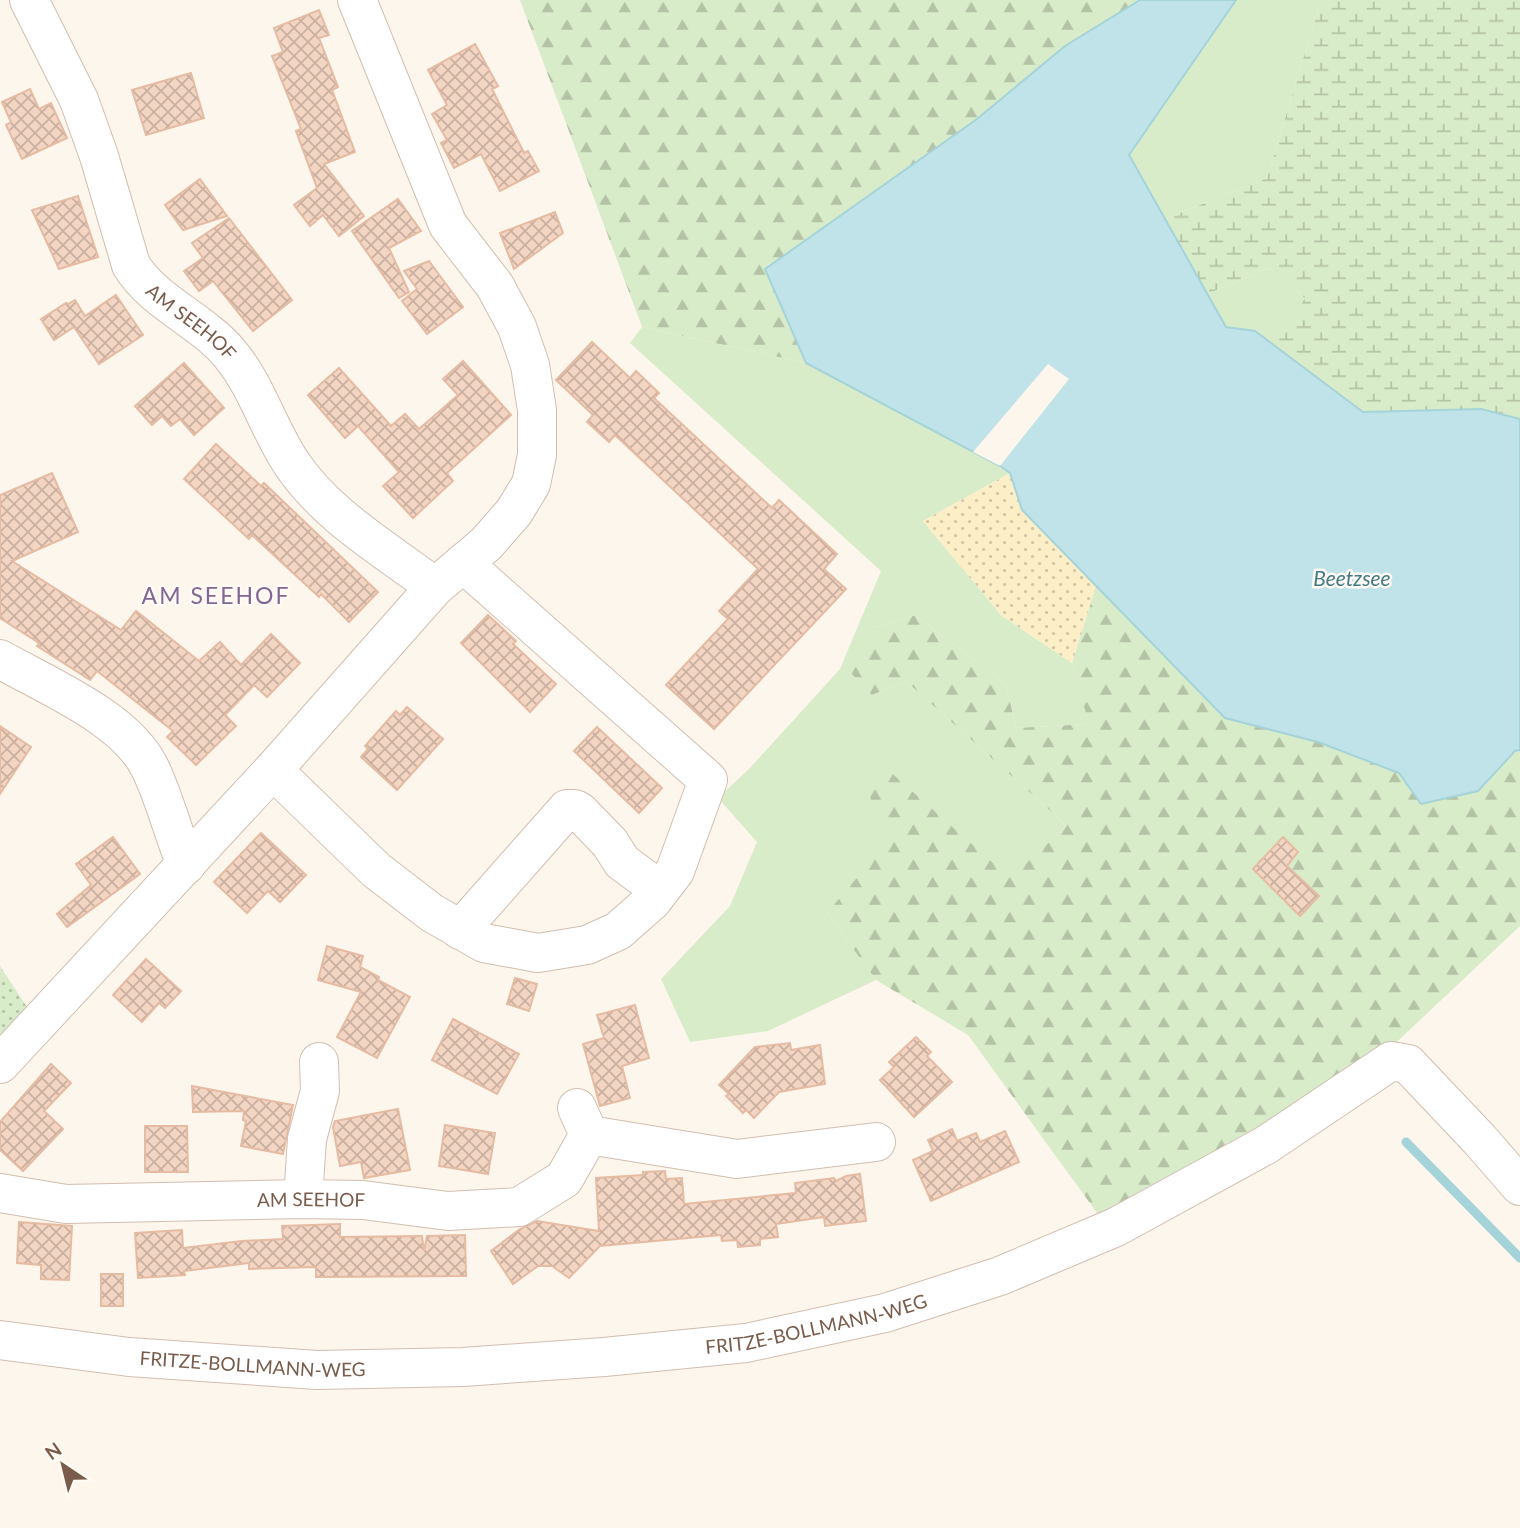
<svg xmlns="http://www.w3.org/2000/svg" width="1520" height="1528" font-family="Lato,sans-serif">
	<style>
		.green { fill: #d8ecc9 }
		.forest { fill: url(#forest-firs) }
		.wetland { fill: url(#wetland-marsh) }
		.sand { fill: url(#sand-dots) }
		.garden { fill: url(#garden-dots) }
		.water { fill: #bfe3e8; stroke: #a5d3da; stroke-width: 2 }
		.pier { fill: #fdf6ec }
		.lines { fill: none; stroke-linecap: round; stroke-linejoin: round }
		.stream { stroke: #a5d3da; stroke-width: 9 }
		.building { fill: url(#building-cross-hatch); stroke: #e6bba3; stroke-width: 2 }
		.minor-casing { stroke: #d1beb0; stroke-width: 40 }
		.minor { stroke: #fff; stroke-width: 38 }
		.labels { text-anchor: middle; stroke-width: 5; stroke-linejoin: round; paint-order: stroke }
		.street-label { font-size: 19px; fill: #7a5c4d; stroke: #fffaf3 }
		.water-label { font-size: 21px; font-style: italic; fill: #437c86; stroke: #fffaf3 }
		.quarter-label { font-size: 23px; letter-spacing: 2px; fill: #846695; stroke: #fffaf3 }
	</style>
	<defs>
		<pattern id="forest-firs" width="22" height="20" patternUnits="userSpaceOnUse" patternTransform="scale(1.75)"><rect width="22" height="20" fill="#d8ecc9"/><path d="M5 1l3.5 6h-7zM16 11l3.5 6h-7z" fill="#b4c2a5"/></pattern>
		<pattern id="wetland-marsh" width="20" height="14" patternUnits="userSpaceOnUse" patternTransform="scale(1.75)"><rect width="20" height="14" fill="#d8ecc9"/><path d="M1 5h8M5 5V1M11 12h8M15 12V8" fill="none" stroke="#b4c2a5"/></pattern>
		<pattern id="sand-dots" width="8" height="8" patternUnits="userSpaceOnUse" patternTransform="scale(1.75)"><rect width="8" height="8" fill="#fcefc7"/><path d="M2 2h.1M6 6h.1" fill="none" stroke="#d1c5a4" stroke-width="1.8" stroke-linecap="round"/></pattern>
		<pattern id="garden-dots" width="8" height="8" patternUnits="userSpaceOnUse" patternTransform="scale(1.75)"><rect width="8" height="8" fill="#d8ecc9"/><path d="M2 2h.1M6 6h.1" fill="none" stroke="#b4c2a5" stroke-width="1.8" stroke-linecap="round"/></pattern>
		<pattern id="building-cross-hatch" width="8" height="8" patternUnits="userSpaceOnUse" patternTransform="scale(1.75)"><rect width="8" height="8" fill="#f3d5c3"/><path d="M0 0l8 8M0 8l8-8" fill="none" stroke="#cab0a1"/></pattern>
	</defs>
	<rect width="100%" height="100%" fill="#fdf6ec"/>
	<g class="green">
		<path d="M1236 0H1321L1267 178 1165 219 1129 155Z"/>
		<path d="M1269 268 1305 298 1285 335 1226 327 1207 294Z"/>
		<path d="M642 327 806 363 1000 466 1010 473 923 521 1001 615 1072 663 1090 724 1016 728 1006 684 915 615 874 628 872 695 906 681 1067 826 1010 879 887 770 869 795 890 840 827 913 876 980 768 1031 690 1042 661 979 730 906 757 842 718 798 749 769 840 669 881 571 630 343Z"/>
	</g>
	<g class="forest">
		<path d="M520 0H1140L1065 46 977 119 765 269 806 363 642 327Z"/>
		<path d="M1096 586 1225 718 1318 742 1399 773 1421 804 1520 750V926L1385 1053 1260 1137 1100 1217 968 1035 876 980 827 913 889 840 869 795 887 769 1010 878 1067 826 906 681 872 695 851 673 874 628 915 615 1006 684 1016 728 1089 724 1072 663Z"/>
	</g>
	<path class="wetland" d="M1321 0H1520V419L1481 409 1363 412 1255 331 1285 334 1305 298 1269 268 1207 294 1165 219 1267 178Z"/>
	<path class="sand" d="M1010 473 1022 510 1096 586 1072 663 1001 615 923 521Z"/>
	<path class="garden" d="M0 966 31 1013 0 1049Z"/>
	<path class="water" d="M1140 0H1236L1129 155 1226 327 1255 331 1363 412 1481 409 1520 419V750L1515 751 1478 791 1421 804 1399 773 1318 742 1225 718 1022 510 1010 473 1000 466 806 363 765 269 977 119 1065 46Z"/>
	<path class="pier" d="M1048 364 1069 379 1000 466 973 452Z"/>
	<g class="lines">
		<path class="stream" d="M1406 1142 1520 1258"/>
	</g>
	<g class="building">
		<path d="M319 10 329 35 319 38 338 87 332 90 355 152 324 164 364 216 339 236 323 215 310 226 294 205 317 188 296 131 301 129 272 56 283 52 274 28Z"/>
		<path d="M475 44 498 86 492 89 524 153 528 151 539 171 500 191 481 154 454 168 441 143 447 140 432 114 447 105 428 70Z"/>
		<path d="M191 73 204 118 146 135 132 90Z"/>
		<path d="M30 89 39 109 51 103 67 138 22 159 6 125 11 122 2 102Z"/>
		<path d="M200 179 227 216 183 230 165 205Z"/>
		<path d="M78 196 98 257 59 269 32 210Z"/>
		<path d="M398 199 421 231 389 248 409 292 399 298 352 231Z"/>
		<path d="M555 212 563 233 514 269 500 233Z"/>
		<path d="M229 218 292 300 253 331 213 281 199 291 184 271 203 258 192 243Z"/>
		<path d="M429 261 463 307 427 334 402 301 417 289 404 271Z"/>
		<path d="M116 295 143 335 99 364 74 327 54 340 41 319 66 303 68 304 75 300 85 316Z"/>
		<path d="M592 342 630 378 636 371 659 393 654 398 772 508 779 500 837 554 824 569 846 589 714 729 666 685 728 619 719 611 758 569 615 435 609 442 587 422 593 415 556 380Z"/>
		<path d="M463 361 511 415 447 473 453 481 413 518 383 486 399 472 358 426 345 438 308 395 339 368 391 426 405 414 419 429 458 395 443 379Z"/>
		<path d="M184 363 224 408 194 435 180 419 171 426 162 416 152 425 135 406Z"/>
		<path d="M216 444 261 486 264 483 378 592 349 622 321 594 319 597 252 535 249 539 184 479Z"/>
		<path d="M52 473 78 532 12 561 121 630 136 611 199 661 220 642 241 665 271 634 300 663 267 697 254 685 225 715 236 726 196 765 167 737 173 731 97 671 90 680 37 646 39 643 0 618V495Z"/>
		<path d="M488 615 516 641 513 644 556 684 530 712 461 643Z"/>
		<path d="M407 707 443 739 397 790 361 757 368 749 365 746 396 711 400 715Z"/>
		<path d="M0 726 31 747 0 794Z"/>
		<path d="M597 727 662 788 639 813 574 751Z"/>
		<path d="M261 833 306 875 280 902 268 891 247 913 214 882Z"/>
		<path d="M113 837 140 874 67 927 57 914 91 885 76 864Z"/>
		<path d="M1283 837 1298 852 1287 866 1319 896 1300 916 1253 869Z"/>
		<path d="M327 946 363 956 360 967 379 977 378 980 410 997 377 1058 337 1037 361 992 318 980Z"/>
		<path d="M146 959 181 991 165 1008 159 1003 142 1022 113 995Z"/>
		<path d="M515 978 537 984 529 1011 507 1004Z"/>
		<path d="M635 1005 649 1058 622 1066 630 1098 600 1106 583 1044 604 1038 597 1015Z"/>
		<path d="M453 1019 519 1054 497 1094 432 1060Z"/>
		<path d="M916 1037 931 1052 927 1056 952 1082 914 1117 880 1080 894 1067 889 1062Z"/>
		<path d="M790 1043 791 1050 820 1045 825 1084 779 1092 754 1118 746 1110 743 1113 726 1096 729 1094 719 1085 755 1047Z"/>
		<path d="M51 1064 71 1083 44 1111 63 1129 23 1171 0 1150V1122Z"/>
		<path d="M192 1086 293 1105 283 1154 241 1146 246 1121 243 1120 244 1111 193 1112Z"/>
		<path d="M398 1109 410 1170 364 1178 361 1162 340 1166 333 1127 335 1121Z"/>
		<path d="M445 1125 495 1133 488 1174 439 1166Z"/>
		<path d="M145 1126H187L188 1172H145Z"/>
		<path d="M952 1129 957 1141 976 1133 980 1142 1005 1131 1019 1162 931 1201 913 1160 933 1151 928 1140Z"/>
		<path d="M665 1171 666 1179 682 1178 684 1204 796 1193 795 1183 834 1178 836 1181 846 1176 860 1174 866 1221 825 1226 824 1217 776 1224 778 1237 760 1239V1245L738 1247 737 1240 722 1241 721 1235 600 1246 569 1278 552 1266H538L513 1284 491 1251 520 1229 537 1221 599 1231 596 1178 643 1175V1172Z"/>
		<path d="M19 1222 72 1226 69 1280 41 1279V1265L17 1263Z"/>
		<path d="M340 1224V1237L422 1236 424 1251 427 1236 465 1235 466 1276 316 1277V1267L249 1269V1263L184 1271 185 1275 138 1278 135 1233 182 1230 183 1248 242 1241 283 1239 282 1226Z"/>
		<rect x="101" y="1274" width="22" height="32"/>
	</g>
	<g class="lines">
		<g class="minor-casing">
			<g id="minor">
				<path id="s1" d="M29 0 79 100 99 156 131 265C154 303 202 320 230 354 256 385 268 427 290 461 325 515 385 549 435 587"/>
				<path d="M0 659C47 686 126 718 150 768 165 799 173 833 186 865"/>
				<path d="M273 770 376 870 432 913 484 943 538 953 587 945 618 931 652 901 675 871 708 780 463 563"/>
				<path d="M460 930 567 809H575L580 812 610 843 622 862 660 890"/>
				<path d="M0 1064 273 770 435 587 486 544 514 512 531 484 537 455V410L530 365 517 327 495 286 448 225 357 0"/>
				<path d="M589 1135 737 1159 876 1142"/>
				<path id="s2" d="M0 1193 66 1204 303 1199 363 1200 448 1211 519 1207 564 1179 589 1135 577 1108"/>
				<path d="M303 1199 307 1139 320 1091 319 1062"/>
				<path id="s3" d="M0 1340 129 1357 317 1370 463 1367 604 1357 746 1343 885 1313 1000 1276 1116 1227 1266 1145 1391 1061 1408 1064 1480 1140 1520 1186"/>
			</g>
		</g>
		<use href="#minor" class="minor"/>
	</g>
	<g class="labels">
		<g class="street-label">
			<text dy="7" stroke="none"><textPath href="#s1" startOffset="368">AM SEEHOF</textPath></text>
			<text dy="7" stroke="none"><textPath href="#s2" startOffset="312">AM SEEHOF</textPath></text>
			<text dy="7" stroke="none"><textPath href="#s3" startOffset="821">FRITZE-BOLLMANN-WEG</textPath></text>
			<text dy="7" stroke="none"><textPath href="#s3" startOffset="254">FRITZE-BOLLMANN-WEG</textPath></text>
		</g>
		<g class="water-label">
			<text x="1352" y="586">Beetzsee</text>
		</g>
		<g class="quarter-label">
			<text x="216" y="604">AM SEEHOF</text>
		</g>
	</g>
	<g transform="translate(63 1465) rotate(325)" stroke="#fffaf3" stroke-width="5" paint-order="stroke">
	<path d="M0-5L12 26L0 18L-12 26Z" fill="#7a5c4d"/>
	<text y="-10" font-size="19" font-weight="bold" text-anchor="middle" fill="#7a5c4d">N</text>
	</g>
</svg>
